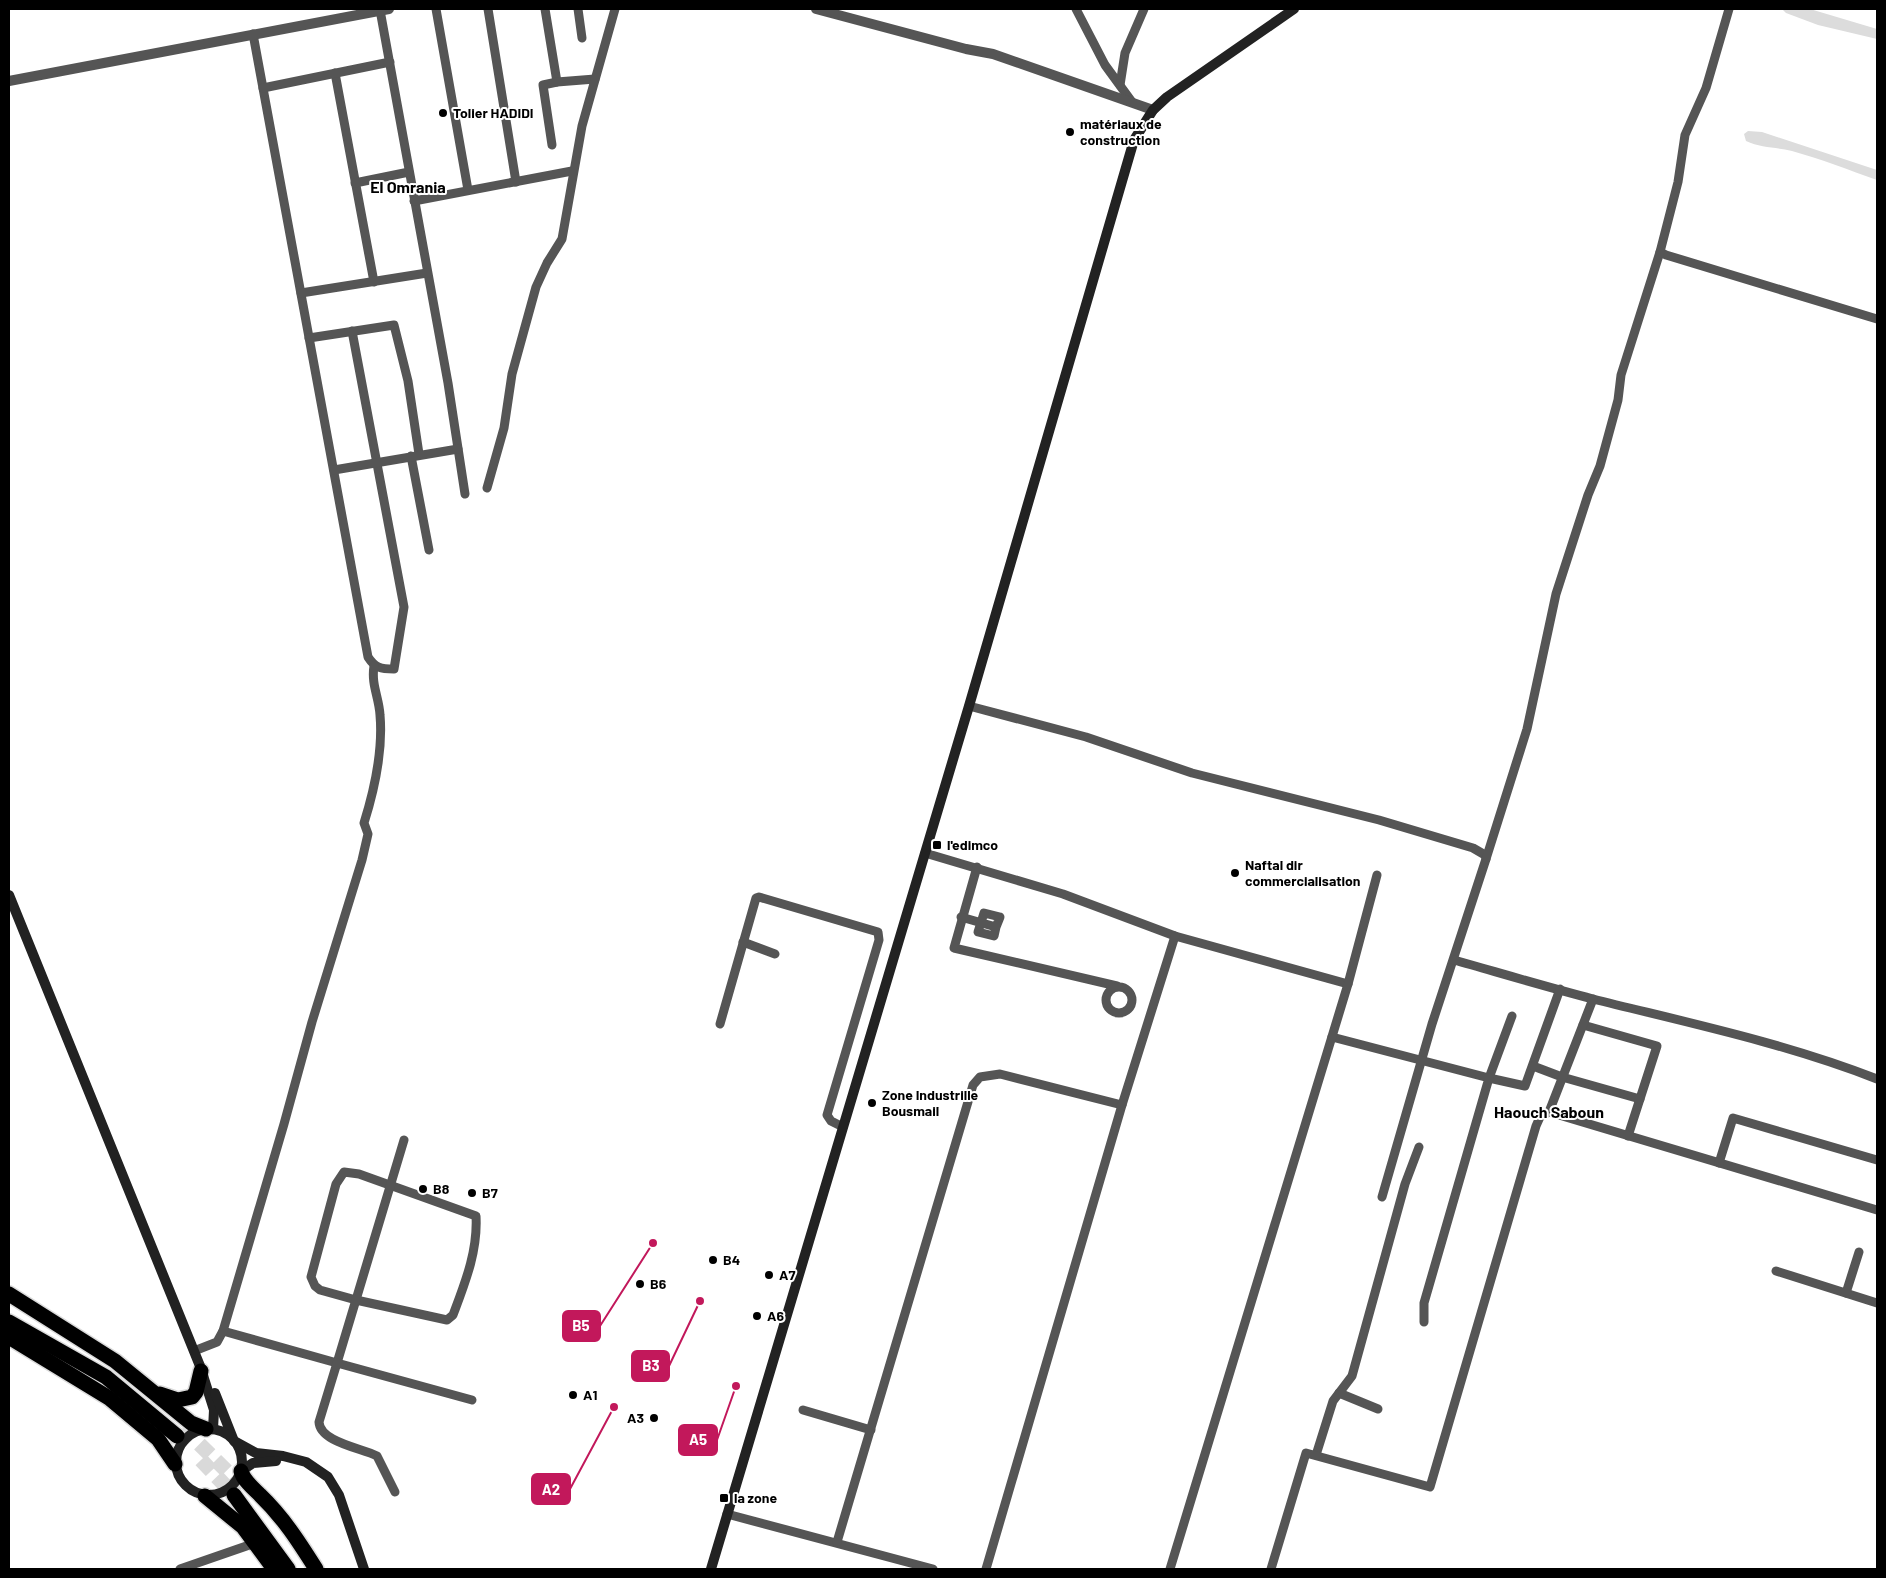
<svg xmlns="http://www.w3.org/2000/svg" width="1886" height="1578" font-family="Barlow,sans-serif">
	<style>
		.green { fill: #dcdcdc }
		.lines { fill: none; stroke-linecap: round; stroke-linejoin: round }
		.motorway-tunnel { stroke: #d9d9d9; stroke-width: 15; stroke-dasharray: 15 8; stroke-linecap: butt }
		.motorway-casing { stroke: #dbdbdb; stroke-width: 18 }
		.minor { stroke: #555; stroke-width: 9 }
		.tertiary { stroke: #555; stroke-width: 10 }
		.secondary { stroke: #222; stroke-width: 10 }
		.motorway { stroke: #000; stroke-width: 15 }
		.poi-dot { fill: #000; stroke: #fff; stroke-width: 2 }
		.labels { text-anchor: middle; stroke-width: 4; stroke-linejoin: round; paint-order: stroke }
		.poi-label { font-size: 14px; font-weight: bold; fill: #000; stroke: #fff; text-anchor: start }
		.quarter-label { font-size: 16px; font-weight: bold; fill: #000; stroke: #fff }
		.leader { fill: none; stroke: #c2185b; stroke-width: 2 }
		.callout-dot { fill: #c2185b; stroke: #fff; stroke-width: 2 }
		.callout { fill: #c2185b; stroke: #c2185b; stroke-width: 2 }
		.callout-label { font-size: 15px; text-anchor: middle; font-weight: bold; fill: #fff }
	</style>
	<rect width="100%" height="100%" fill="#fff"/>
	<g class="green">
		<path d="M1782 9H1810L1877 29V39L1818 25 1786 13Z"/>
		<path d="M1748 131 1762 132 1877 170V180C1849 170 1821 159 1792 151 1776 147 1761 148 1746 141L1744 134Z"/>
	</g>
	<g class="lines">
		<g class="motorway-tunnel">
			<path d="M183 1428 243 1487"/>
			<path d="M201 1460 234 1495"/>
		</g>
		<g class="motorway-casing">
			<g id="motorway">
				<path d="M9 1294 115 1361 191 1423 206 1429"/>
				<path d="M9 1322 106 1377 177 1436"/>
				<path d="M9 1337 109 1398 158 1439 175 1464"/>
				<path d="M160 1394 178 1400 192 1397 196 1392 201 1371"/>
				<path d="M241 1471C243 1480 253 1488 260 1495 283 1517 299 1542 316 1569"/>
				<path d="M234 1495 288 1569"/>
				<path d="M205 1496 243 1527 274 1569"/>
			</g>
		</g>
		<g class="minor">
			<path d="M436 9 468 190"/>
			<path d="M488 9 516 182"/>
			<path d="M545 9 557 82"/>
			<path d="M578 9 582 38"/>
			<path d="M1076 9 1105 65 1132 102"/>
			<path d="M1729 9 1706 88 1685 135 1678 182 1660 252 1666 255 1877 319"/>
			<path d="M380 10 448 383 465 494"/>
			<path d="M253 34 368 657C375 668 381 669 394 669L404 607 352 331"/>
			<path d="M335 73 374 282"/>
			<path d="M1120 85 1125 53 1144 9"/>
			<path d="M263 88 390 62"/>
			<path d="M552 145 543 85 557 82 595 79"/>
			<path d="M355 183 409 172"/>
			<path d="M414 201 572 171"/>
			<path d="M301 293 427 273"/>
			<path d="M309 338 394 325 408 381 419 454"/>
			<path d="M411 456 429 550"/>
			<path d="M334 470 458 449"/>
			<path d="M487 488 504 428 512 374 536 287 547 263 562 239 582 126 615 9"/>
			<path d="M969 706 1086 737 1192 773 1379 820 1473 848 1485 855 1486 859 1432 1024 1382 1197"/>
			<path d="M925 853 1063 894 1175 936 1348 984"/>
			<path d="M1486 859 1527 729 1556 594 1588 495 1600 466 1618 400 1621 375 1660 252"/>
			<path d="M977 867 954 948 1117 986"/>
			<path d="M961 917 996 927 1000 917 984 913 978 932 994 936 996 927"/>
			<path d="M743 942 775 954"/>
			<path d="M1454 960C1500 973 1547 987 1593 999 1689 1023 1785 1043 1877 1079"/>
			<circle cx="1119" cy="1000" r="13"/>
			<path d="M1512 1016 1489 1078 1525 1086 1560 989"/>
			<path d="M720 1024 756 898 759 897 878 932 879 940 827 1115 831 1121 843 1127"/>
			<path d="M1583 1025 1657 1046 1628 1136"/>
			<path d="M1332 1037 1489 1078 1424 1303V1322"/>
			<path d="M1533 1066 1562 1077 1640 1099"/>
			<path d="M1549 1112 1877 1210"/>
			<path d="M1719 1163 1733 1118 1877 1160"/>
			<path d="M344 1172 359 1174 476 1216C478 1251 465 1283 453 1315L447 1320 356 1300 320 1290 315 1286 311 1277 336 1184Z"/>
			<path d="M1776 1271 1877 1303"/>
			<path d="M1846 1293 1859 1252"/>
			<path d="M223 1331 337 1363 404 1140"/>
			<path d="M194 1351 217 1342 223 1331 284 1124 312 1022 362 860 368 834 364 823C374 791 383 749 380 715 379 697 371 685 374 666"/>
			<path d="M1339 1393 1378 1409"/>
			<path d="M803 1410 871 1430"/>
			<path d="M1316 1455 1333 1401 1352 1376 1405 1184 1419 1147"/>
			<path d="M395 1492 377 1456C361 1448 320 1442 319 1422L337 1363 472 1400"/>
			<path d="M727 1514 933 1569"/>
			<path d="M837 1542 973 1085 980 1077 1000 1074 1122 1105"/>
			<path d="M180 1569 255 1543"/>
			<path d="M986 1569 1122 1105 1175 936"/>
			<path d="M1170 1569 1348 984 1377 875"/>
			<path d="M1271 1569 1306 1453 1430 1487 1536 1126 1540 1117 1549 1112 1593 999"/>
		</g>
		<g class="tertiary">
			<path d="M816 9 966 49 993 54 1153 110"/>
			<path d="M9 81 389 9"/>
		</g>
		<g class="secondary">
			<path d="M9 895 200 1366 214 1410 213 1429"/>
			<path d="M215 1393 234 1441 256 1453 283 1456 306 1462 328 1477 339 1495 364 1569"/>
			<circle cx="209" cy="1462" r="33"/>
			<path d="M241 1471 253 1463 276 1461"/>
			<path d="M711 1569 969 706 1134 140 1153 110 1167 97 1294 9"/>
		</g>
		<use href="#motorway" class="motorway"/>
	</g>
	<g class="poi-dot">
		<circle cx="443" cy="113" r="5"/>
		<circle cx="1070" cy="132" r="5"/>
		<rect x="932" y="840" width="10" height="10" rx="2.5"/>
		<circle cx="1235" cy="873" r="5"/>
		<circle cx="872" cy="1103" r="5"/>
		<circle cx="423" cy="1189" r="5"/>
		<circle cx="472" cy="1193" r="5"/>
		<circle cx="713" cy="1260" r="5"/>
		<circle cx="769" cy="1275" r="5"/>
		<circle cx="640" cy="1284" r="5"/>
		<circle cx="757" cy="1316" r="5"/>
		<circle cx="573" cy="1395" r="5"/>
		<circle cx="654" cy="1418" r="5"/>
		<rect x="719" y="1493" width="10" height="10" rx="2.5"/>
	</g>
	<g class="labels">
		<g class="poi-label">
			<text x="453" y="118">Tolier HADIDI</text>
			<text x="1080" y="129">matériaux de<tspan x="1080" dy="16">construction</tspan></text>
			<text x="947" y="850">l'edimco</text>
			<text x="1245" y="870">Naftal dir<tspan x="1245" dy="16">commercialisation</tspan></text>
			<text x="882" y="1100">Zone Industrille<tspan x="882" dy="16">Bousmail</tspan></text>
			<text x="433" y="1194">B8</text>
			<text x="482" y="1198">B7</text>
			<text x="723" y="1265">B4</text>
			<text x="779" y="1280">A7</text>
			<text x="650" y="1289">B6</text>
			<text x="767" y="1321">A6</text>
			<text x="583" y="1400">A1</text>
			<text x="644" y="1423" text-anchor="end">A3</text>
			<text x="734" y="1503">la zone</text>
		</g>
		<g class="quarter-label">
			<text x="408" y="193">El Omrania</text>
			<text x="1549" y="1118">Haouch Saboun</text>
		</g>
	</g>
	<path class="leader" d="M653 1243L600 1326M700 1301L669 1366M736 1386L717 1440M614 1407L570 1489"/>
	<g class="callout-dot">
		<circle cx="653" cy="1243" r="5"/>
		<circle cx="700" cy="1301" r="5"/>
		<circle cx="736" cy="1386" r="5"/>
		<circle cx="614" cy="1407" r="5"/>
	</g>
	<g class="callout">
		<rect x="563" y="1311" width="37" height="30" rx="5"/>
		<rect x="632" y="1351" width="37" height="30" rx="5"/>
		<rect x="679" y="1425" width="38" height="30" rx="5"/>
		<rect x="532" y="1474" width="38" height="30" rx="5"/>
	</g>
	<g class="callout-label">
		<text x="581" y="1331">B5</text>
		<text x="651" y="1371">B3</text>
		<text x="698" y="1445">A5</text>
		<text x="551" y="1495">A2</text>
	</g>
	<rect width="1886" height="1578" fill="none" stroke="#000000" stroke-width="20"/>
</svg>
